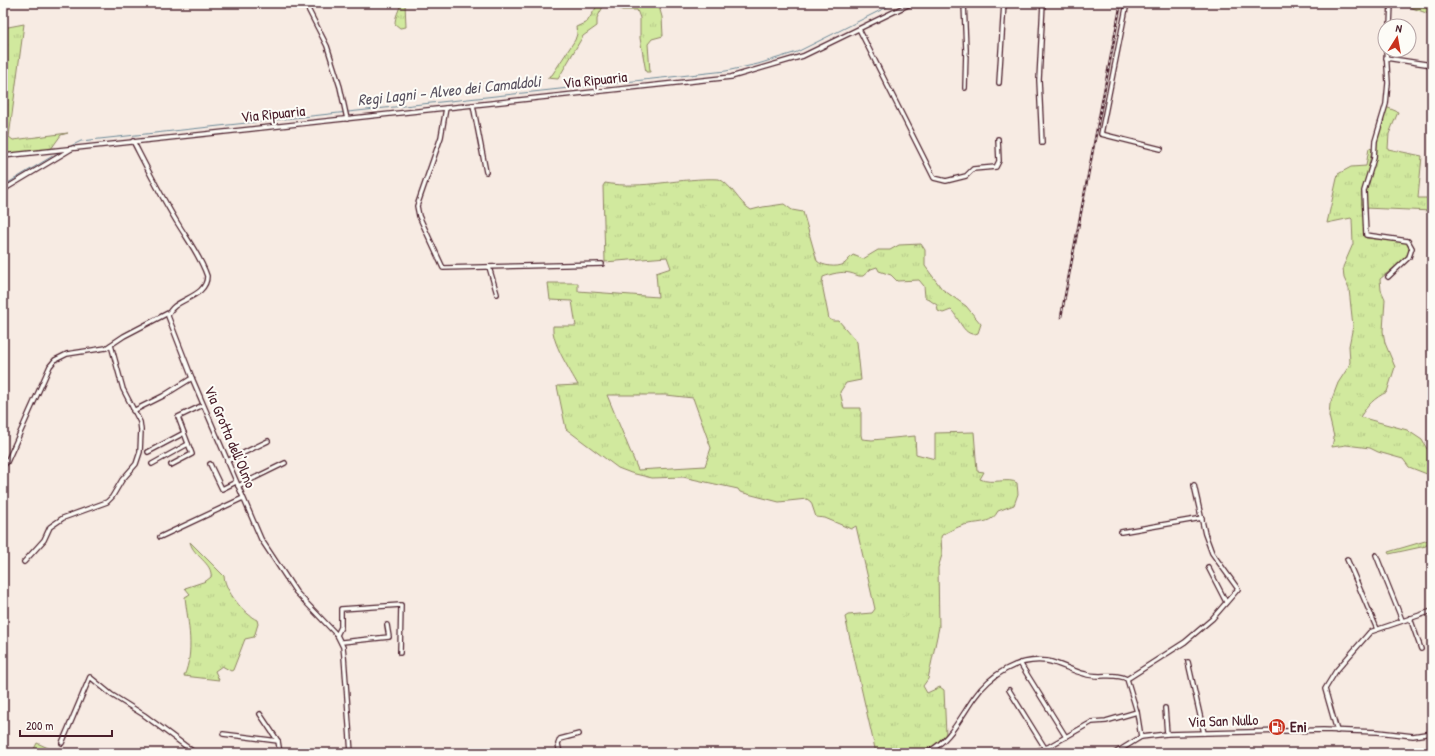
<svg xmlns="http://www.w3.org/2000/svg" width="1435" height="756" font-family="'Patrick Hand',sans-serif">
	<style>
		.grass { fill: url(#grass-tufts); stroke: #8e8464; fill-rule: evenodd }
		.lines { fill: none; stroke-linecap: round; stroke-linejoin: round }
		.stream { stroke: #6d8a99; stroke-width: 1 }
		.minor-casing { stroke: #4a1f2b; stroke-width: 6 }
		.minor { stroke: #fdfcf7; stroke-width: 3.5 }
		.rail-casing { stroke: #4a1f2b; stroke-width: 2.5 }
		.rail { stroke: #fdfcf7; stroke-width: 1; stroke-dasharray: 3; stroke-linecap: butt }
		.labels { text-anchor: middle; stroke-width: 4; stroke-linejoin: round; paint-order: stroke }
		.street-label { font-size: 15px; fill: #4a1f2b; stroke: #fdfcf7 }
		.poi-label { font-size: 15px; font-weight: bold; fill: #4a1f2b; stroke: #fdfcf7; text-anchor: start }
		.water-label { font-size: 16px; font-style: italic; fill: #5b5462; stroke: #fdfcf7 }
	</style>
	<defs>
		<pattern id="grass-tufts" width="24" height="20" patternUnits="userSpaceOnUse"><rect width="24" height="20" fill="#d1e99e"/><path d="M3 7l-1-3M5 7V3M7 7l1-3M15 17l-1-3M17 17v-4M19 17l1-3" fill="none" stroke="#b5c788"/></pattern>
	</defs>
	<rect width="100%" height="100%" fill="#f7ebe3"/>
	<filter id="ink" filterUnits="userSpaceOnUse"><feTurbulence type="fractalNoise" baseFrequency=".025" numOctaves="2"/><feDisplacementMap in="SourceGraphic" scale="8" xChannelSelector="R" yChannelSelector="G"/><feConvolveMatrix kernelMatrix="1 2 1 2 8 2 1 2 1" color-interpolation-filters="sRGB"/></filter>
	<g filter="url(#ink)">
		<g class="grass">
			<path d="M401 3H405L406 27 400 28 395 24C395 16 399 11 401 3Z"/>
			<path d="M599 3H605L597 18V26L583 36 558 79 547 78 552 75 575 40 577 34 576 27 587 22Z"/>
			<path d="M610 3H658L662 17 663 36 652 39 648 44 650 72H646L640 38V18L637 10H622Z"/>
			<path d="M1398 3H1425L1427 8 1432 10V15Z"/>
			<path d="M24 24 9 137 13 140 68 133 61 135 51 149 3 154V28Z"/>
			<path d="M1386 107 1398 112 1389 134 1388 149 1422 156 1418 198H1432V211L1364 208V201L1377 137Z"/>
			<path d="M1369 148 1372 149 1362 204 1366 238 1406 242C1410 247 1409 251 1407 257L1380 279 1381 290 1385 299 1383 331 1385 343 1395 367 1387 392C1374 398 1368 405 1360 417L1407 430 1422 440 1427 449 1432 451V476L1409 467 1403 459 1378 452 1370 448 1346 445 1332 447 1334 437 1329 416 1330 404 1338 383 1349 366 1350 362 1349 346 1353 326 1349 289 1344 278 1343 267 1353 244 1352 219 1351 218 1327 223 1338 174 1351 167 1366 166Z"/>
			<path d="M719 179C732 185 738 202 751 210L763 207 784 204 792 210 803 212 817 261C822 266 837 268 844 264 848 261 850 257 853 255L863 259 878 250H890L899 245 921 244 925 250V266L942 289 966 306 981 324 978 333C964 339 959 317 951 310L943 313 938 311 937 305 925 297 924 286 919 280 897 281 891 275 879 271 877 267 871 269 863 276C857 277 856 274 850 273 842 271 831 274 823 277L822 284 829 319 833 321H839L857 342 861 380 846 383 840 392 844 408H861V435L862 439 872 440 915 436 916 454 935 459V433L974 432 977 471 984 472 980 479C991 485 1009 477 1017 483L1018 494 1014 505 998 511C992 523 981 522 969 524 960 525 950 531 942 535L941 537 942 555 938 568 939 627 928 679 923 686 927 693 940 687 944 690 946 735 934 746 923 753H876L845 617 848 615 872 613 875 609 856 526 851 529 825 518 816 517 811 502 807 499 779 502 740 492 738 489 683 477 652 478 631 473 618 468 566 429 557 386 578 385C570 370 551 342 553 326H576L572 301 550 300 548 283H578V291L658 297 656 273 671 268 667 257 605 262 603 186 605 183C643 190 681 177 719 179ZM607 395H666L693 398 711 448 705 466 638 470Z"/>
			<path d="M1432 539V543L1427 544 1426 546 1389 554 1388 552Z"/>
			<path d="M190 542 224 576C225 591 244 614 257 620L258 624 254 637 245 639 233 670 231 671 222 666 215 671 219 680 184 676C195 651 188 624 185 597L190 594 185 588 206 581 211 577C213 563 193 556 190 542Z"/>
			<path d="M37 743 57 752 56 753H32Z"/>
		</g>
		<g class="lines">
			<g class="stream">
				<path d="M67 148 81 141 726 71 758 64 797 52 895 3"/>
				<path d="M3 186 61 151"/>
			</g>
			<g class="minor-casing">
				<g id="minor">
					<path d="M305 3 327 46 340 87 347 119"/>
					<path d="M964 3 966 50 965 88"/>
					<path d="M1127 3 1101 134 1161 149"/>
					<path d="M1390 26 1391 3"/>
					<path d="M859 29 934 178 946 181 966 176 973 169 996 167 999 161 998 139"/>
					<path d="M1386 50 1388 83 1386 104 1375 141 1374 158 1364 191 1366 235 1408 241 1412 248 1409 257 1388 277"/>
					<path d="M1386 58 1432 65"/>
					<path d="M999 83 1004 3"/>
					<path d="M473 105 486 172"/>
					<path d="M446 108 441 137 417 206 419 216 443 268 602 264"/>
					<path d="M133 141C148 170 163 200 180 227 190 243 201 258 207 276 207 299 172 298 168 316L192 378 261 539 296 592 337 635 343 647 344 656 351 753"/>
					<path d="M1042 143 1039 80 1043 3"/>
					<path d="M3 156 731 77 803 56 912 3"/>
					<path d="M3 190 73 148"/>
					<path d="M489 267 497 294"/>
					<path d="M133 411 163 396 192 378"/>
					<path d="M148 452 184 433"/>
					<path d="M227 461 268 441"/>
					<path d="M152 464 188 444"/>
					<path d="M210 464 222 489 236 482"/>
					<path d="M171 465 192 454 178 417 203 405"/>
					<path d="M3 466 7 462 50 366 55 360 67 354 106 348 124 336 168 313"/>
					<path d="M238 486 285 463"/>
					<path d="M1121 532 1202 518"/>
					<path d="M160 537 243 498"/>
					<path d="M1376 555 1402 620"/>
					<path d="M1347 559 1377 629"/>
					<path d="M24 562 44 540 50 527 63 518 107 502 112 497 122 480 136 464 140 452 141 430 140 422 123 389 111 345"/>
					<path d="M1208 567 1226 602"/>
					<path d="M1410 618 1421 649"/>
					<path d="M337 635 341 627V609L401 605 400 653"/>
					<path d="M342 642 389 637 387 625"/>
					<path d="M1188 662 1204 733"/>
					<path d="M1020 663 1066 737"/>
					<path d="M1127 679 1185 642 1212 619 1238 589 1212 553 1205 534 1194 485"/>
					<path d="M1009 690 1045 748"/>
					<path d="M1165 708 1167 734"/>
					<path d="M260 714 278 741 280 753"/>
					<path d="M1337 731 1325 689 1336 671 1370 632 1432 611"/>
					<path d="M223 734 278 741"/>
					<path d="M62 743 90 677 112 695 144 715 195 753"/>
					<path d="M560 753 558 744 560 739 579 734"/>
					<path d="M926 753C949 742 960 718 974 698 990 675 1018 657 1047 661 1059 663 1072 671 1085 674 1098 679 1115 672 1127 679L1137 712 1141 737"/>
					<path d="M1032 753 1048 747 1092 722 1106 721 1137 712"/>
					<path d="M1115 753 1141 737 1167 734 1323 730 1378 732 1413 736 1432 733"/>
				</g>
			</g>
			<use href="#minor" class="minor"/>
			<g class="rail-casing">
				<path id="rail" d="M1061 317 1121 3"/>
			</g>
			<use href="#rail" class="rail"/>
		</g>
	</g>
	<defs>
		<g id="fuel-disc" transform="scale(0.9)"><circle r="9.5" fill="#c8321e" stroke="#fdfcf7"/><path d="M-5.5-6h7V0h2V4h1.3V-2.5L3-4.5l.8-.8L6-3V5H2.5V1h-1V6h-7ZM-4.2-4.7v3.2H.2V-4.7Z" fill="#fff"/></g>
	</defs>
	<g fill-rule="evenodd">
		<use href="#fuel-disc" x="1277" y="727"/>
	</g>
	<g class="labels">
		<g class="street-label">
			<text transform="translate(595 80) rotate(-6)" y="5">Via Ripuaria</text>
			<text transform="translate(273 114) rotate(-6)" y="5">Via Ripuaria</text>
			<text transform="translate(230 437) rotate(67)" y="5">Via Grotta dell'Olmo</text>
			<text transform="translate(1223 721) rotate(-2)" y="5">Via San Nullo</text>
		</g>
		<g class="poi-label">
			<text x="1290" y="732">Eni</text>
		</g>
		<g class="water-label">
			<text transform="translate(449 90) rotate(-6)" y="6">Regi Lagni - Alveo dei Camaldoli</text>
		</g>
	</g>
	<rect width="1435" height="756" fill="none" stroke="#fdfcf7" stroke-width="16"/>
	<rect x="8" y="8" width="1419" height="740" fill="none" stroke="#4a1f2b" stroke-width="1.5" filter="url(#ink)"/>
	<g transform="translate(1397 38) rotate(11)"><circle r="19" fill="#fdfcf7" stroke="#b5a4a5"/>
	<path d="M0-3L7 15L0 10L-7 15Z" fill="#c8321e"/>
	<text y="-6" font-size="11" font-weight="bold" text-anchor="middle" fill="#4a1f2b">N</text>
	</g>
	<path d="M20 730v6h92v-6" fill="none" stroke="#4a1f2b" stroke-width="2"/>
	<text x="26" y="730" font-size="12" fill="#4a1f2b" stroke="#fdfcf7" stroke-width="3" paint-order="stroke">200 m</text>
</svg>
